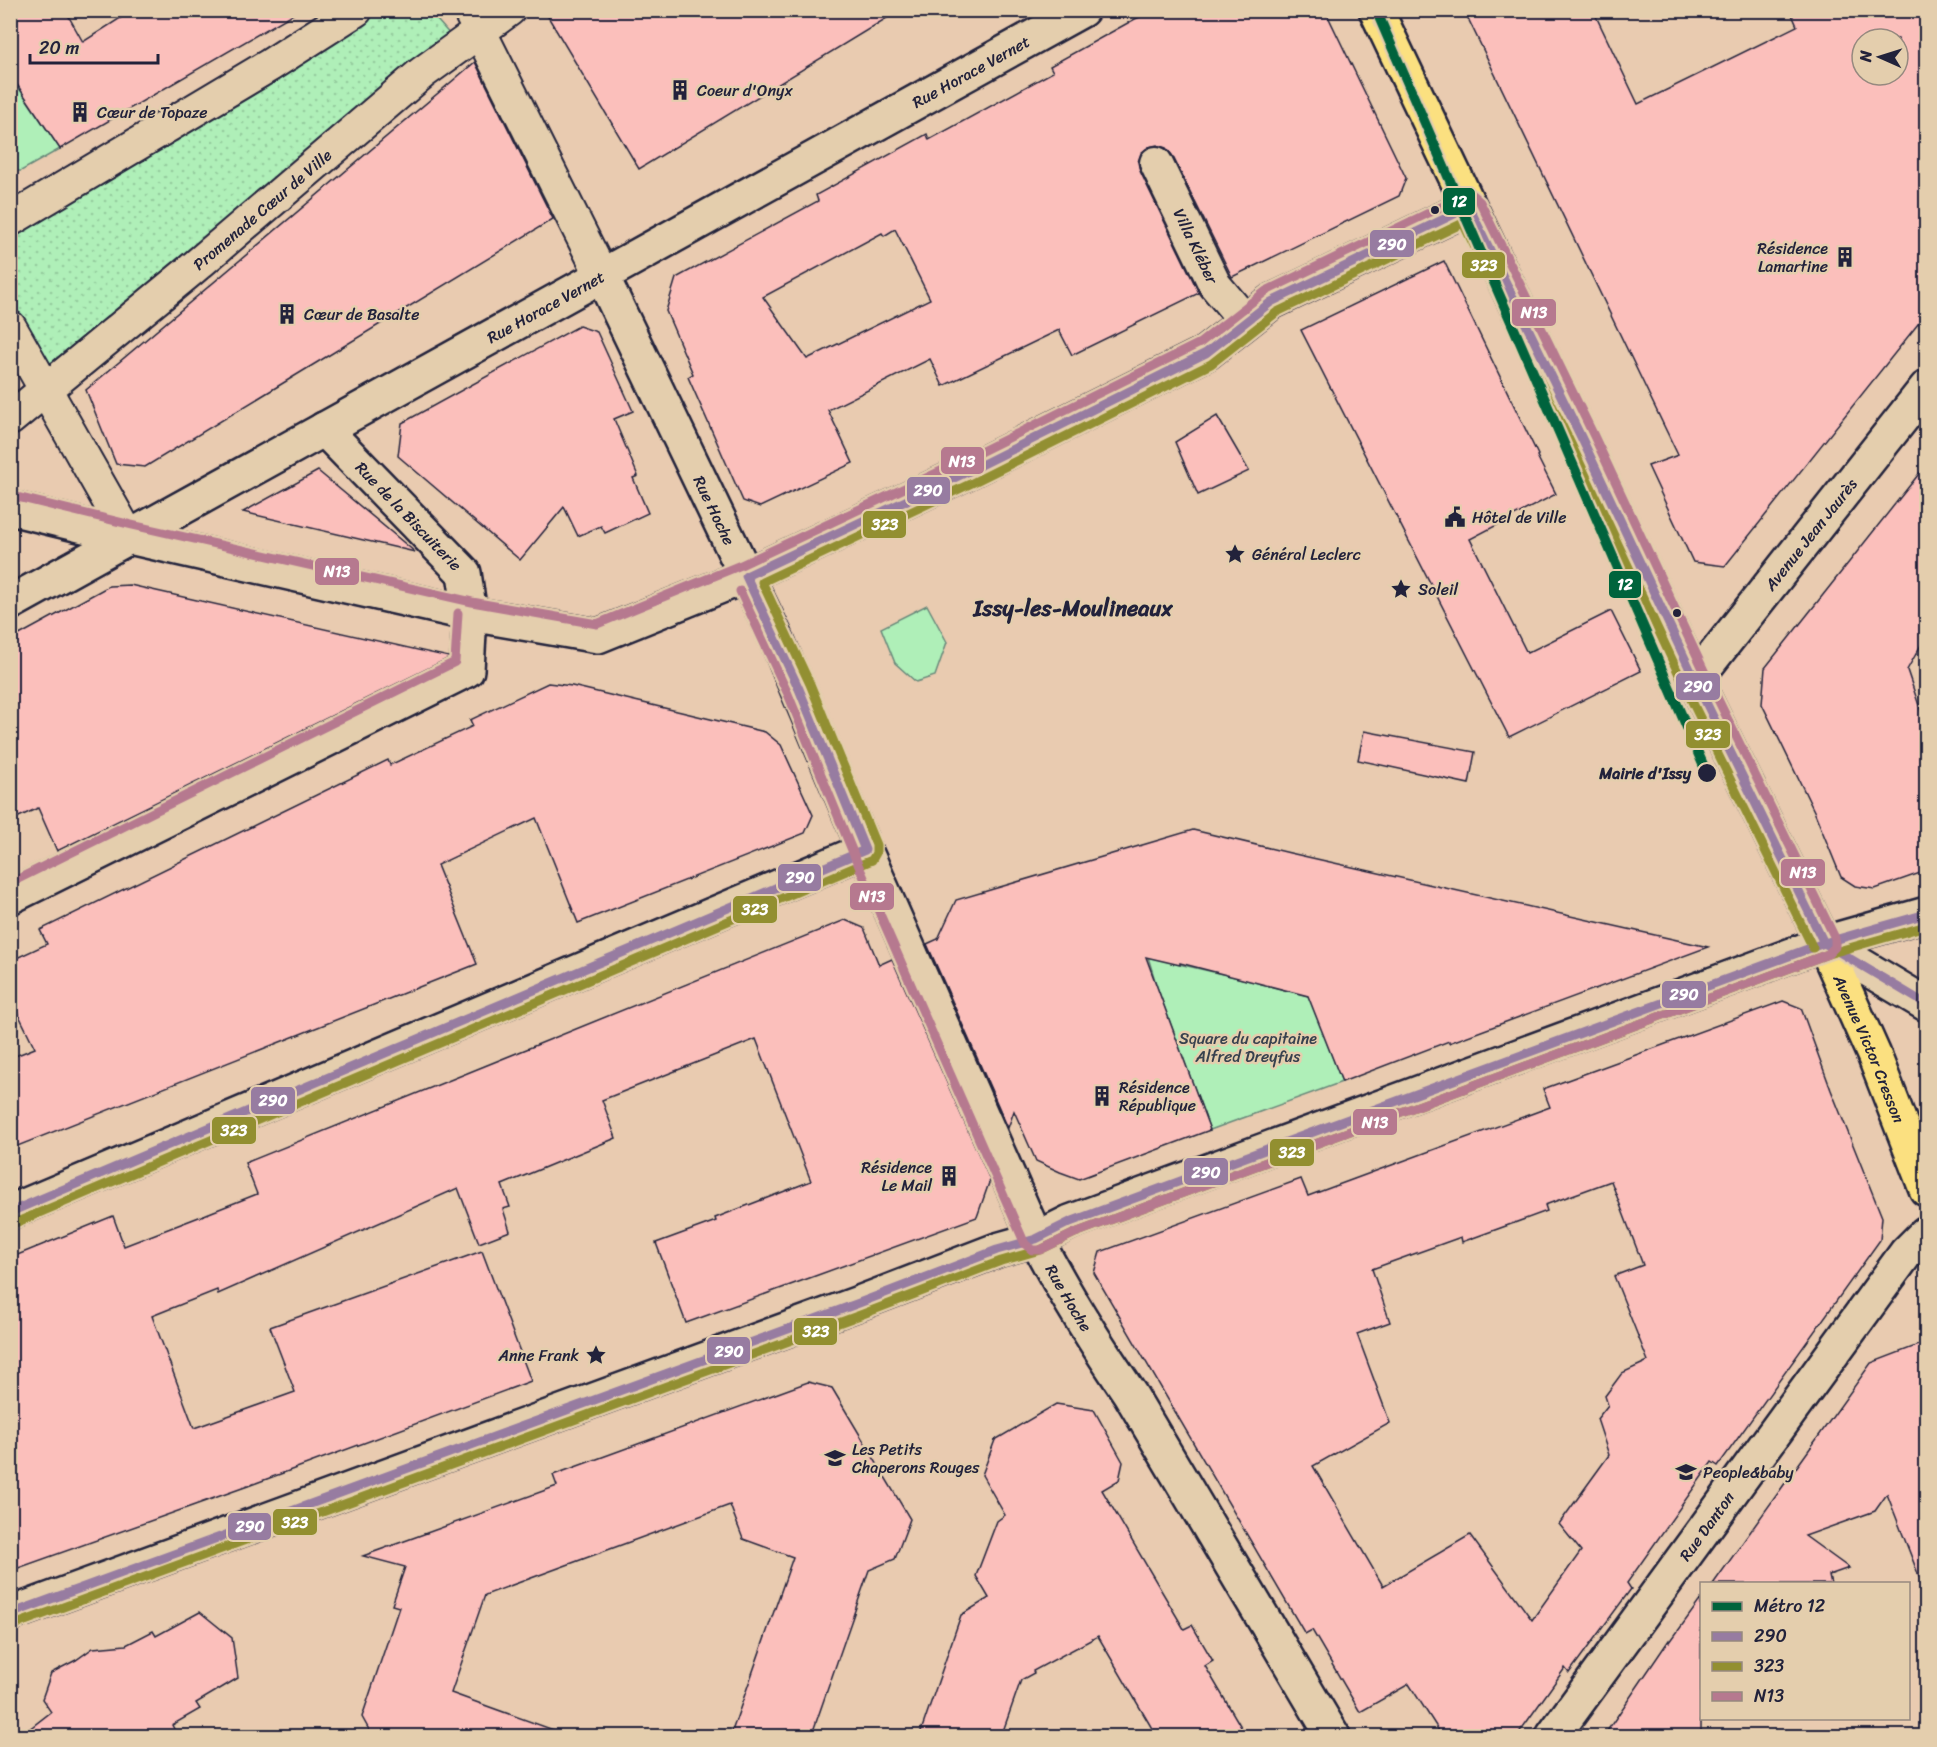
<svg xmlns="http://www.w3.org/2000/svg" width="1937" height="1747" font-family="Sriracha,sans-serif">
	<style>
		.park { fill: #afefb8; stroke: #68887a; stroke-width: 1.5 }
		.garden { fill: url(#garden-dots); stroke: #68887a; stroke-width: 1.5 }
		.building { fill: #fbbfbb; stroke: #22223b; stroke-width: 1.5; fill-rule: evenodd }
		.lines { fill: none; stroke-linecap: round; stroke-linejoin: round }
		.pedestrian-casing { stroke: #22223b; stroke-width: 36 }
		.minor-casing { stroke: #22223b; stroke-width: 38 }
		.tertiary-casing { stroke: #22223b; stroke-width: 38 }
		.secondary-casing { stroke: #22223b; stroke-width: 38 }
		.primary-casing { stroke: #22223b; stroke-width: 38 }
		.pedestrian { stroke: #e4cead; stroke-width: 32 }
		.minor { stroke: #e4cead; stroke-width: 33 }
		.tertiary { stroke: #e4cead; stroke-width: 33 }
		.secondary { stroke: #e4cead; stroke-width: 33 }
		.primary { stroke: #fbe080; stroke-width: 33 }
		.bus-1-casing { stroke: #e4cead; stroke-width: 14 }
		.bus-2-casing { stroke: #e4cead; stroke-width: 14 }
		.bus-3-casing { stroke: #e4cead; stroke-width: 14 }
		.bus-1 { stroke: #977ca1; stroke-width: 9 }
		.bus-2 { stroke: #928f30; stroke-width: 9 }
		.bus-3 { stroke: #b6798f; stroke-width: 9 }
		.metro-1-casing { stroke: #e4cead; stroke-width: 15 }
		.metro-1 { stroke: #00643c; stroke-width: 10 }
		.bus-dot { fill: #22223b; stroke: #e4cead; stroke-width: 2 }
		.labels { text-anchor: middle; stroke-width: 5; stroke-linejoin: round; paint-order: stroke }
		.street-label { font-size: 16px; fill: #22223b; stroke: #e4cead }
		.poi-label { font-size: 16px; fill: #22223b; stroke: #e4cead; text-anchor: start }
		.stop-label { font-size: 16px; font-weight: bold; fill: #22223b; stroke: #e4cead; text-anchor: end }
		.park-label { font-size: 16px; fill: #37414e; stroke: #e4cead }
		.district-label { font-size: 22px; font-weight: bold; fill: #22223b; stroke: #e4cead }
		.line-badge { stroke: #e4cead; stroke-width: 2 }
		.badge-label { font-size: 16px; text-anchor: middle; font-weight: bold; fill: #fff }
	</style>
	<defs>
		<pattern id="garden-dots" width="8" height="8" patternUnits="userSpaceOnUse" patternTransform="scale(1.5)"><rect width="8" height="8" fill="#afefb8"/><path d="M2 2h.1M6 6h.1" fill="none" stroke="#96cd9f" stroke-width="1.8" stroke-linecap="round"/></pattern>
	</defs>
	<rect width="100%" height="100%" fill="#e9cbb0"/>
	<filter id="ink" filterUnits="userSpaceOnUse"><feTurbulence type="fractalNoise" baseFrequency=".0167" numOctaves="2"/><feDisplacementMap in="SourceGraphic" scale="12" xChannelSelector="R" yChannelSelector="G"/><feConvolveMatrix kernelMatrix="1 2 1 2 8 2 1 2 1" color-interpolation-filters="sRGB"/></filter>
	<g filter="url(#ink)">
		<g class="park">
			<path d="M10 75 60 149 21 171H11Z"/>
			<path d="M927 605 947 642 935 676 916 682 895 663 881 628Z"/>
			<path d="M1148 957 1231 976 1309 996 1342 1082 1210 1130 1157 987Z"/>
		</g>
		<path class="garden" d="M356 11H429L460 46 46 390 11 327 10 220Z"/>
		<g class="building">
			<path d="M10 10H65L83 42 133 10H300L60 149 10 74Z"/>
			<path d="M544 10H900L639 169Z"/>
			<path d="M1157 10H1325L1406 178 1399 196 1232 277 1172 155 1166 148 1157 145 1149 147 1141 153 1138 162 1140 171 1199 293 1072 355 1059 330 943 386 930 359 828 410 853 463 760 507 743 501 688 377 693 374 666 311 676 278 818 201 816 195 927 134 929 140 1053 72 1050 66 1135 19ZM895 229 930 299 807 359 763 297 882 233 884 236Z"/>
			<path d="M1464 10H1593L1638 104 1797 26 1790 10H1926V314L1725 566 1693 562 1648 466 1678 455ZM1862 39H1898V75H1862Z"/>
			<path d="M475 62 553 219 145 467 116 464 86 390Z"/>
			<path d="M1444 261 1538 455 1537 456 1556 494 1470 539 1527 653 1611 611 1641 671 1509 737 1301 330Z"/>
			<path d="M579 326 597 332 633 411 614 419 638 476 633 478 648 513 605 533 601 526 578 536 564 507 520 560 398 456 402 423Z"/>
			<path d="M1217 416 1249 471 1198 495 1175 442Z"/>
			<path d="M1926 465V636L1907 670 1926 726V871L1875 889 1855 886 1841 877 1814 811 1762 704 1765 668Z"/>
			<path d="M318 471 415 552 243 512Z"/>
			<path d="M130 585 449 657V658L57 851 38 808 10 821V640L109 586Z"/>
			<path d="M548 683 572 686 765 732 781 745 813 815 805 833 578 923 536 818 437 865 477 964 10 1149V1058L35 1048 10 997V961L47 944 40 930 388 760 390 765 473 726 470 720Z"/>
			<path d="M1364 731 1475 752 1469 784 1358 760Z"/>
			<path d="M1193 830 1290 853 1708 947 1449 1043V1041L1342 1082 1308 996 1180 963V965L1146 957 1210 1130 1079 1179 1060 1172 1036 1161 1014 1111 1008 1128 927 944 938 939 956 900Z"/>
			<path d="M845 920 864 928 879 965 892 959 990 1180 977 1217 686 1323 656 1243 716 1221 715 1218 811 1181 756 1039 602 1100 616 1138 502 1185 510 1207 503 1209 510 1231 479 1243 458 1188 218 1294 217 1290 152 1316 194 1428 295 1392 270 1327 482 1251 531 1381 248 1486 10 1571V1258L113 1216 124 1246 199 1217 257 1194 245 1163Z"/>
			<path d="M1783 1001 1801 1008 1831 1090 1882 1217 1880 1240 1718 1466 1712 1462 1627 1583 1631 1589 1569 1673 1565 1668 1516 1737H1443L1409 1684 1360 1712 1312 1630 1305 1634 1094 1273 1100 1252 1301 1179 1308 1196 1392 1165 1550 1107 1543 1089ZM1611 1181 1643 1265 1614 1276 1648 1361 1622 1373 1605 1396 1608 1405 1597 1419 1609 1455 1559 1524 1581 1551 1532 1620 1470 1535 1383 1586 1313 1466 1390 1423 1357 1334 1390 1322 1372 1269 1461 1237 1462 1242 1547 1211 1545 1205Z"/>
			<path d="M1926 1342V1588L1924 1589 1887 1494 1875 1511 1805 1536 1849 1568 1829 1575 1831 1584H1713L1871 1363Z"/>
			<path d="M808 1382 832 1388 910 1519 895 1559 869 1570 811 1737H730L793 1557 743 1539 730 1505 485 1595 451 1693 559 1732 558 1737H373L362 1717 399 1607 392 1605 405 1567 363 1556 557 1486 553 1475Z"/>
			<path d="M1056 1404 1094 1410 1123 1462 1119 1480 1102 1490 1184 1629 1192 1625 1213 1661 1205 1666 1247 1737H1157L1098 1636 1033 1671 1034 1673 1021 1680 1001 1737H919L961 1615 989 1598 976 1576 997 1521 1005 1515 982 1475 995 1440Z"/>
			<path d="M1701 1599V1737H1603L1669 1640 1670 1642Z"/>
			<path d="M200 1612 232 1638 238 1678 196 1703 200 1709 172 1725 178 1737H19L51 1712 42 1699 51 1673 76 1660 93 1648 126 1645 153 1631 156 1636Z"/>
		</g>
		<g class="lines">
			<g class="pedestrian-casing">
				<g id="pedestrian">
					<path d="M469 10 602 276"/>
					<path id="s1" d="M1156 163 1215 285 1246 322"/>
					<path d="M10 220 270 65 356 10"/>
					<path d="M10 327 129 537"/>
					<path id="s2" d="M10 419 191 270 422 73 509 10"/>
				</g>
			</g>
			<g class="minor-casing">
				<g id="minor">
					<path id="s3" d="M602 276 776 638 865 850 1036 1239C1064 1293 1096 1344 1130 1394L1333 1736"/>
					<path d="M10 508 129 537 470 614 598 636 746 576 967 472 1206 353 1271 302 1469 207"/>
					<path id="s4" d="M10 603 1082 10"/>
					<path id="s5" d="M1695 680 1926 388"/>
					<path d="M10 897 467 670 470 614 464 573 324 429"/>
					<path d="M1824 943 1926 1004"/>
					<path d="M10 1212 865 850"/>
					<path id="s6" d="M1553 1736 1906 1253 1926 1233"/>
				</g>
			</g>
			<g class="tertiary-casing">
				<path id="tertiary" d="M10 1614 859 1303 997 1250 1036 1239 1070 1222 1824 943"/>
			</g>
			<g class="secondary-casing">
				<path id="secondary" d="M1824 943 1926 914"/>
			</g>
			<g class="primary-casing">
				<g id="primary">
					<path id="s7" d="M1376 10 1695 680 1824 943 1874 1055 1926 1189"/>
				</g>
			</g>
			<use href="#pedestrian" class="pedestrian"/>
			<use href="#minor" class="minor"/>
			<use href="#tertiary" class="tertiary"/>
			<use href="#secondary" class="secondary"/>
			<use href="#primary" class="primary"/>
			<g class="bus-1-casing">
				<g id="bus-1">
					<path d="M1824 943 1926 1004"/>
					<path d="M10 1212 865 850 799 689 746 576 967 472 1206 353 1271 302 1469 207 1583 441 1695 680 1824 943"/>
					<path d="M10 1614 859 1303 997 1250 1036 1239 1070 1222 1824 943 1926 914"/>
				</g>
			</g>
			<g class="bus-2-casing">
				<g id="bus-2">
					<path d="M15 1223 872 860 876 853V845L810 684 762 582 972 483 1211 364 1277 312 1463 223 1572 446 1684 685 1813 948"/>
					<path d="M14 1625 863 1314 1001 1261 1040 1250 1075 1233 1828 954 1926 926"/>
				</g>
			</g>
			<g class="bus-3-casing">
				<g id="bus-3">
					<path d="M13 496 132 525 472 602 597 624 741 565 962 461 1200 343 1266 291 1464 196 1472 195 1480 202 1594 436 1706 675 1835 938V947L1828 954 1075 1233 1040 1250H1032L1025 1244 854 855 788 694 740 591"/>
					<path d="M10 883 455 662 458 613"/>
				</g>
			</g>
			<use href="#bus-1" class="bus-1"/>
			<use href="#bus-2" class="bus-2"/>
			<use href="#bus-3" class="bus-3"/>
			<g class="metro-1-casing">
				<path id="metro-1" d="M1376 10 1708 776"/>
			</g>
			<use href="#metro-1" class="metro-1"/>
		</g>
	</g>
	<defs>
		<g id="building-bare" transform="scale(1.62)"><path d="M-4-6H4V6H1V3H-1V6H-4ZM-2.5-4.3h1.7v1.8h-1.7ZM.8-4.3h1.7v1.8H.8ZM-2.5-1h1.7V.8h-1.7ZM.8-1h1.7V.8H.8Z" fill="#22223b" stroke="#e4cead" stroke-width="2.5" paint-order="stroke"/></g>
		<g id="civic-bare" transform="scale(1.62)"><path d="M-.6-6.5H3V-4.5H.6V-3L4-1V1h2V6H-6V1h2V-1L-.6-3ZM-1.2 2.5V6h2.4V2.5Z" fill="#22223b" stroke="#e4cead" stroke-width="2.5" paint-order="stroke"/></g>
		<g id="sight-bare" transform="scale(1.62)"><path d="M0-6L1.8-2.2L6-1.7L2.9 1.2L3.7 5.4L0 3.3L-3.7 5.4L-2.9 1.2L-6-1.7L-1.8-2.2Z" fill="#22223b" stroke="#e4cead" stroke-width="2.5" paint-order="stroke"/></g>
		<g id="school-bare" transform="scale(1.62)"><path d="M0-5L7-2L0 1L-7-2ZM-4 1L0 2.5L4 1V4Q0 6-4 4Z" fill="#22223b" stroke="#e4cead" stroke-width="2.5" paint-order="stroke"/></g>
	</defs>
	<g fill-rule="evenodd">
		<use href="#building-bare" x="680" y="90"/>
		<use href="#building-bare" x="80" y="112"/>
		<use href="#building-bare" x="1845" y="257"/>
		<use href="#building-bare" x="287" y="314"/>
		<use href="#civic-bare" x="1455" y="517"/>
		<use href="#sight-bare" x="1235" y="554"/>
		<use href="#sight-bare" x="1401" y="589"/>
		<use href="#building-bare" x="1102" y="1096"/>
		<use href="#building-bare" x="949" y="1176"/>
		<use href="#sight-bare" x="596" y="1355"/>
		<use href="#school-bare" x="835" y="1458"/>
		<use href="#school-bare" x="1686" y="1472"/>
	</g>
	<g class="bus-dot">
		<circle cx="1435" cy="210" r="5"/>
		<circle cx="1677" cy="613" r="5"/>
		<circle cx="1707" cy="773" r="10"/>
	</g>
	<g class="labels">
		<g class="street-label">
			<text dy="6" stroke="none"><textPath href="#s4" startOffset="1098">Rue Horace Vernet</textPath></text>
			<text dy="6" stroke="none"><textPath href="#s2" startOffset="328">Promenade Cœur de Ville</textPath></text>
			<text dy="6" stroke="none"><textPath href="#s1" startOffset="92">Villa Kléber</textPath></text>
			<text dy="6" stroke="none"><textPath href="#s4" startOffset="612">Rue Horace Vernet</textPath></text>
			<text dy="6" stroke="none"><textPath href="#s3" startOffset="260">Rue Hoche</textPath></text>
			<text transform="translate(409 516) rotate(46)" y="6">Rue de la Biscuiterie</text>
			<text dy="6" stroke="none"><textPath href="#s5" startOffset="186">Avenue Jean Jaurès</textPath></text>
			<text dy="6" stroke="none"><textPath href="#s7" startOffset="1150">Avenue Victor Cresson</textPath></text>
			<text dy="6" stroke="none"><textPath href="#s3" startOffset="1124">Rue Hoche</textPath></text>
			<text dy="6" stroke="none"><textPath href="#s6" startOffset="260">Rue Danton</textPath></text>
		</g>
		<g class="poi-label">
			<text x="697" y="96">Coeur d'Onyx</text>
			<text x="97" y="118">Cœur de Topaze</text>
			<text x="1828" y="254" text-anchor="end">Résidence<tspan x="1828" dy="18">Lamartine</tspan></text>
			<text x="304" y="320">Cœur de Basalte</text>
			<text x="1472" y="523">Hôtel de Ville</text>
			<text x="1252" y="560">Général Leclerc</text>
			<text x="1418" y="595">Soleil</text>
			<text x="1119" y="1093">Résidence<tspan x="1119" dy="18">République</tspan></text>
			<text x="932" y="1173" text-anchor="end">Résidence<tspan x="932" dy="18">Le Mail</tspan></text>
			<text x="579" y="1361" text-anchor="end">Anne Frank</text>
			<text x="852" y="1455">Les Petits<tspan x="852" dy="18">Chaperons Rouges</tspan></text>
			<text x="1703" y="1478">People&amp;baby</text>
		</g>
		<g class="stop-label">
			<text x="1691" y="779">Mairie d'Issy</text>
		</g>
		<g class="park-label">
			<text x="1248" y="1044">Square du capitaine<tspan x="1248" dy="18">Alfred Dreyfus</tspan></text>
		</g>
		<g class="district-label">
			<text x="1073" y="616">Issy-les-Moulineaux</text>
		</g>
	</g>
	<g class="line-badge">
		<rect x="1442" y="187" width="34" height="29" rx="6" fill="#00643c"/>
		<rect x="1369" y="229" width="46" height="29" rx="6" fill="#977ca1"/>
		<rect x="1461" y="251" width="45" height="28" rx="6" fill="#928f30"/>
		<rect x="1511" y="298" width="46" height="29" rx="6" fill="#b6798f"/>
		<rect x="940" y="446" width="45" height="29" rx="6" fill="#b6798f"/>
		<rect x="906" y="476" width="45" height="29" rx="6" fill="#977ca1"/>
		<rect x="862" y="510" width="45" height="29" rx="6" fill="#928f30"/>
		<rect x="314" y="557" width="46" height="29" rx="6" fill="#b6798f"/>
		<rect x="1608" y="570" width="34" height="29" rx="6" fill="#00643c"/>
		<rect x="1675" y="672" width="46" height="29" rx="6" fill="#977ca1"/>
		<rect x="1685" y="720" width="46" height="29" rx="6" fill="#928f30"/>
		<rect x="1780" y="858" width="46" height="29" rx="6" fill="#b6798f"/>
		<rect x="777" y="863" width="45" height="29" rx="6" fill="#977ca1"/>
		<rect x="849" y="882" width="46" height="29" rx="6" fill="#b6798f"/>
		<rect x="732" y="895" width="46" height="29" rx="6" fill="#928f30"/>
		<rect x="1661" y="980" width="46" height="29" rx="6" fill="#977ca1"/>
		<rect x="250" y="1086" width="46" height="29" rx="6" fill="#977ca1"/>
		<rect x="1352" y="1108" width="46" height="28" rx="6" fill="#b6798f"/>
		<rect x="211" y="1116" width="46" height="29" rx="6" fill="#928f30"/>
		<rect x="1269" y="1138" width="46" height="29" rx="6" fill="#928f30"/>
		<rect x="1183" y="1157" width="46" height="29" rx="6" fill="#977ca1"/>
		<rect x="793" y="1317" width="45" height="29" rx="6" fill="#928f30"/>
		<rect x="706" y="1336" width="45" height="29" rx="6" fill="#977ca1"/>
		<rect x="272" y="1508" width="46" height="28" rx="6" fill="#928f30"/>
		<rect x="227" y="1512" width="45" height="29" rx="6" fill="#977ca1"/>
	</g>
	<g class="badge-label">
		<text x="1459" y="207">12</text>
		<text x="1392" y="250">290</text>
		<text x="1484" y="271">323</text>
		<text x="1534" y="318">N13</text>
		<text x="962" y="467">N13</text>
		<text x="928" y="496">290</text>
		<text x="885" y="530">323</text>
		<text x="337" y="577">N13</text>
		<text x="1625" y="590">12</text>
		<text x="1698" y="692">290</text>
		<text x="1708" y="740">323</text>
		<text x="1803" y="878">N13</text>
		<text x="800" y="883">290</text>
		<text x="872" y="902">N13</text>
		<text x="755" y="915">323</text>
		<text x="1684" y="1000">290</text>
		<text x="273" y="1106">290</text>
		<text x="1375" y="1128">N13</text>
		<text x="234" y="1136">323</text>
		<text x="1292" y="1158">323</text>
		<text x="1206" y="1178">290</text>
		<text x="816" y="1337">323</text>
		<text x="729" y="1357">290</text>
		<text x="295" y="1528">323</text>
		<text x="250" y="1532">290</text>
	</g>
	<rect width="1937" height="1747" fill="none" stroke="#e4cead" stroke-width="36"/>
	<rect x="18" y="18" width="1901" height="1711" fill="none" stroke="#22223b" stroke-width="2" filter="url(#ink)"/>
	<rect x="1700" y="1582" width="210" height="138" fill="#e4cead" stroke="#96897f" stroke-width="1.5"/>
	<rect x="1712" y="1602" width="30" height="9" fill="#00643c" stroke="#96897f" stroke-width="1.5"/>
	<text x="1754" y="1612" font-size="18" fill="#22223b">Métro 12</text>
	<rect x="1712" y="1632" width="30" height="9" fill="#977ca1" stroke="#96897f" stroke-width="1.5"/>
	<text x="1754" y="1642" font-size="18" fill="#22223b">290</text>
	<rect x="1712" y="1662" width="30" height="9" fill="#928f30" stroke="#96897f" stroke-width="1.5"/>
	<text x="1754" y="1672" font-size="18" fill="#22223b">323</text>
	<rect x="1712" y="1692" width="30" height="9" fill="#b6798f" stroke="#96897f" stroke-width="1.5"/>
	<text x="1754" y="1702" font-size="18" fill="#22223b">N13</text>
	<g transform="translate(1880 57) rotate(273)"><circle r="28" fill="#e4cead" stroke="#96897f" stroke-width="1.5"/>
	<path d="M0-4.5L10 22L0 15L-10 22Z" fill="#22223b"/>
	<text y="-9" font-size="16" font-weight="bold" text-anchor="middle" fill="#22223b">N</text>
	</g>
	<path d="M30 54v9h128v-9" fill="none" stroke="#22223b" stroke-width="3"/>
	<text x="39" y="54" font-size="18" fill="#22223b" stroke="#e4cead" stroke-width="4.5" paint-order="stroke">20 m</text>
</svg>
